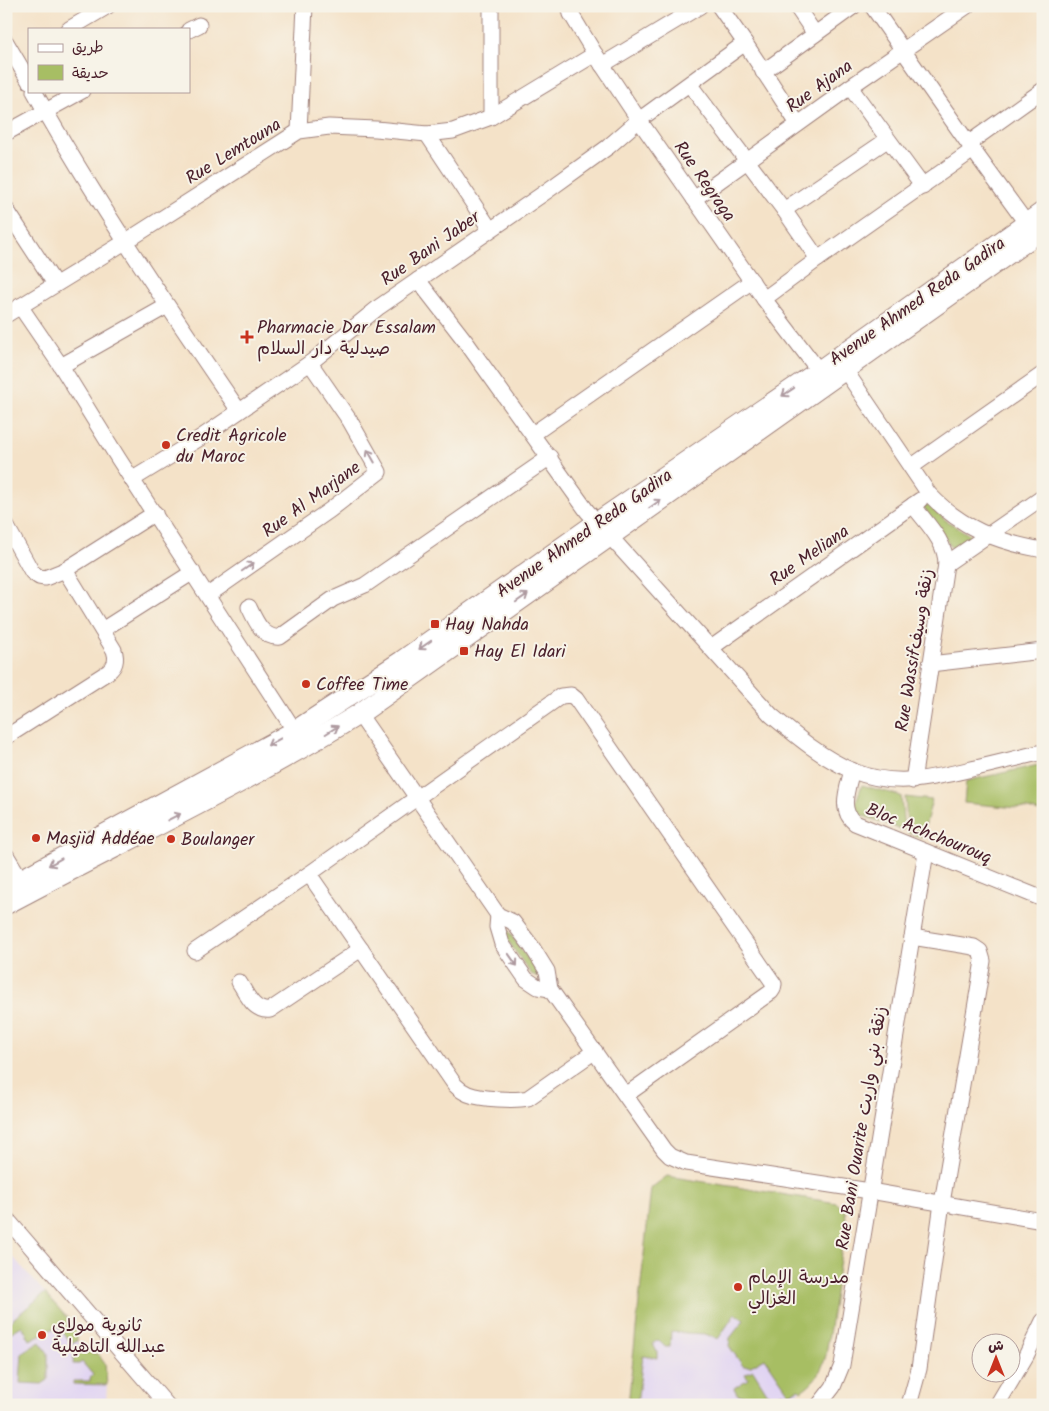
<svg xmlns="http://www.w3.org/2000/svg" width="1049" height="1411" font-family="Kalam,'Playpen Sans Arabic',sans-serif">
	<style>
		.built { fill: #e1d4f3 }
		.green { fill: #a7be64; stroke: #786e48 }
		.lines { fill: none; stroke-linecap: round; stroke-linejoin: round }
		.street-casing { stroke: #9f807a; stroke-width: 17 }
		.secondary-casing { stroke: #9f807a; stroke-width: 22 }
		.street { stroke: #fff; stroke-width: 15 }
		.secondary { stroke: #fff; stroke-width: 20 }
		.oneway { stroke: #ae9aa0 }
		.poi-dot { fill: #c8321e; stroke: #f7f3e8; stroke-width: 2 }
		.labels { text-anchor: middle; stroke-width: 4; stroke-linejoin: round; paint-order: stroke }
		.street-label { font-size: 18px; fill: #4a1f2b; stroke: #f7f3e8 }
		.poi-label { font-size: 18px; fill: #4a1f2b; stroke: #f7f3e8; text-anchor: start }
	</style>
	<rect width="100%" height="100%" fill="#f7f3e8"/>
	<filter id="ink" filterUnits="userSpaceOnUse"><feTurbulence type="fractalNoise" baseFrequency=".02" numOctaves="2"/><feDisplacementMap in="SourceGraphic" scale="10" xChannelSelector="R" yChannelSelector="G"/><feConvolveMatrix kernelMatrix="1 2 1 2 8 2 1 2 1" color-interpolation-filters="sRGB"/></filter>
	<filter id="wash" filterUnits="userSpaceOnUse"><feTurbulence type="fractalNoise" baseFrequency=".0096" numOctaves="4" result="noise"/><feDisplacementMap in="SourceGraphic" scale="20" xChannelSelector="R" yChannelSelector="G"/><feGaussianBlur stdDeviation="1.12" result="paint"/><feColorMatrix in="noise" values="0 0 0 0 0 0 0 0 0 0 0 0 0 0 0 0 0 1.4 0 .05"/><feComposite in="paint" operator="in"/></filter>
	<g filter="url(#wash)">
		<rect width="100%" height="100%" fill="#f4e2c8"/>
		<g class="built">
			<path d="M667 1176 837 1203 845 1211 846 1219 823 1365 812 1382 780 1405H628L651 1188Z"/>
			<path d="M6 1249 77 1329V1341L86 1352 98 1354 105 1364 107 1381 106 1405H6Z"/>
		</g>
		<g class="green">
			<path d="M932 501 937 511 944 519 971 536 972 539 954 551 923 507Z"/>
			<path d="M1043 764V813L1028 809 964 803 966 781Z"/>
			<path d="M862 785 901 796 904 830 858 814 855 804Z"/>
			<path d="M905 797 932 800 922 838 908 833Z"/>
			<path d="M505 931 509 932 539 975 536 976 531 974 504 935Z"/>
			<path d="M667 1176 837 1203 845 1211 846 1219 826 1355C822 1371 815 1382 801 1391L799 1389 789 1393 765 1358 751 1366H743L729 1346 730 1338 744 1320 735 1314 718 1339 705 1334 671 1332 670 1347H665L658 1340 654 1342 653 1344 657 1352V1358L643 1356 637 1405H628L651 1188Z"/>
			<path d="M45 1293 77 1329V1341L72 1344 58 1326 30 1340 22 1326 6 1335V1322L8 1323Z"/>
			<path d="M40 1342 48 1353V1380L42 1384 20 1383 22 1353Z"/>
			<path d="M84 1349 87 1352 98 1354 105 1364 107 1385 73 1384V1381H90V1378L93 1375 82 1362 79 1364H73L74 1355Z"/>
			<path d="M753 1370 771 1399 783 1392 787 1400 780 1405H734L737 1402 743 1404 748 1402V1397L737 1394 734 1388 748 1379 745 1374Z"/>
		</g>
	</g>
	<g filter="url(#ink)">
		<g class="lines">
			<g class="street-casing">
				<g id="street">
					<path d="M491 6V117"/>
					<path d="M569 6 571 14 595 54 639 120 764 299 819 371"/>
					<path d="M719 6 745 43 798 124"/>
					<path d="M796 6 815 34"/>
					<path d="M872 6 973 150 1032 231"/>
					<path d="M69 29 108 6"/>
					<path d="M189 30 199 25"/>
					<path d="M6 42 29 81"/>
					<path d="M602 65 700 6"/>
					<path d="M763 72 854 6"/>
					<path d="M690 85 784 210 818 259"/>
					<path d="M850 87 923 187"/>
					<path d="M34 91C96 202 168 307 239 411"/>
					<path d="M299 131 305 6"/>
					<path d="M6 133 82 91"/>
					<path d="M427 134 490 229"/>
					<path d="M969 143 1043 90"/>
					<path d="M694 199 850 87 967 6"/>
					<path d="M6 209 55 284"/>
					<path d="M784 210 887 140"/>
					<path d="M418 280 466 342 587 511 771 715C796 736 822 758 853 771 896 788 933 778 976 768 998 763 1021 757 1043 752"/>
					<path d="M764 299 818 259 973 150"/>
					<path d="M20 306 61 366 118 458 300 739"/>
					<path d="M6 315 125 242 299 131 329 127 376 129 427 134 453 131 491 117 595 54"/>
					<path d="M61 366 167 306"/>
					<path d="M845 370 929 494C961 528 997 542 1043 550"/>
					<path d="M533 434 752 281"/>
					<path d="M911 467 1043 374"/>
					<path d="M133 479 200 438 310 363 379 307 547 191 608 147 639 120 745 43"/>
					<path d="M913 505C926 523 946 541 946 564L913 781"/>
					<path d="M6 525 32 572 39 577 45 578 65 570 155 513"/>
					<path d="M946 564 1043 497"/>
					<path d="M208 595 330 510 379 472 350 421 310 363"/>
					<path d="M249 607C255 620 263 639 280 637L333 599 365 585 550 457"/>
					<path d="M102 630 193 572"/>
					<path d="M711 648 920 500"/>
					<path d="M930 664 1043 651"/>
					<path d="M359 714 498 915 513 922 532 947 547 971 550 989 664 1150 670 1156 686 1163 870 1191 1043 1221"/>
					<path d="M6 737 108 672C116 666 117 659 114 650L65 570"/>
					<path d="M852 770C848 788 838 810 855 823L1043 899"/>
					<path d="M6 855 26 888"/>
					<path d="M309 874 455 1085C459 1089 463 1092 468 1094 481 1099 515 1101 528 1098L595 1051"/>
					<path d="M498 915 497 927 502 944 526 979 538 987 550 989"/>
					<path d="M195 951 309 874 561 696 571 695 576 699 774 984 773 989 771 992 626 1095"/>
					<path d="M239 982C247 994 253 1012 270 1010L361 949"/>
					<path d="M6 1218 167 1405"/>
					<path d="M819 1405 833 1387 842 1365 926 852"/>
					<path d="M909 1405 919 1369 942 1203 983 961 980 951 974 947 912 937"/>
					<path d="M997 1405 1026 1356 1043 1321"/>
				</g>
			</g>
			<g class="secondary-casing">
				<g id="secondary">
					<path d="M6 888 295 731 402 661 598 522 819 371 1043 212"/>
					<path d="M6 904C124 841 245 784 359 714L1043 229"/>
				</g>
			</g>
			<use href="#street" class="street"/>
			<use href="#secondary" class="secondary"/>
		</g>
		<defs><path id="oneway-shaft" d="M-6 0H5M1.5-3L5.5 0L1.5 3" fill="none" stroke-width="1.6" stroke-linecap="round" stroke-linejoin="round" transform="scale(1.25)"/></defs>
		<g class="oneway">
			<use href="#oneway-shaft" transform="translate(788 392) rotate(146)"/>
			<use href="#oneway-shaft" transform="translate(371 456) rotate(-120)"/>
			<use href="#oneway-shaft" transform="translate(655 504) rotate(-35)"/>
			<use href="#oneway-shaft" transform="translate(248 567) rotate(-35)"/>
			<use href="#oneway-shaft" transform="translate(522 598) rotate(-35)"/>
			<use href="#oneway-shaft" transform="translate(425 645) rotate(145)"/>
			<use href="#oneway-shaft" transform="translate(332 730) rotate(-32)"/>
			<use href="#oneway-shaft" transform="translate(274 742) rotate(151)"/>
			<use href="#oneway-shaft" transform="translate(174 817) rotate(-27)"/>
			<use href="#oneway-shaft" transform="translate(55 862) rotate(151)"/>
			<use href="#oneway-shaft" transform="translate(513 960) rotate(55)"/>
		</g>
	</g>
	<g class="poi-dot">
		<path d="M244.5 329.5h5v5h5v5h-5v5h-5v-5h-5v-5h5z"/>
		<circle cx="166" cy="445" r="5"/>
		<rect x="430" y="619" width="10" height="10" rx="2.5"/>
		<rect x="459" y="646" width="10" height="10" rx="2.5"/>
		<circle cx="306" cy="684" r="5"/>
		<circle cx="36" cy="838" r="5"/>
		<circle cx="171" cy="839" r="5"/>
		<circle cx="738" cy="1287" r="5"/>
		<circle cx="42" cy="1335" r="5"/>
	</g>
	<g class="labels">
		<g class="street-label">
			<text transform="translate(819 86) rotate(-36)" y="6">Rue Ajana</text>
			<text transform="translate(233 151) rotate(-32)" y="6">Rue Lemtouna</text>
			<text transform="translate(705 181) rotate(55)" y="6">Rue Regraga</text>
			<text transform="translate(430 248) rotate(-35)" y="6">Rue Bani Jaber</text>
			<text transform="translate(917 301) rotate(-35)" y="6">Avenue Ahmed Reda Gadira</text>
			<text transform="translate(311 499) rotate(-36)" y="6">Rue Al Marjane</text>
			<text transform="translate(584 533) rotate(-35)" y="6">Avenue Ahmed Reda Gadira</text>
			<text transform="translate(809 555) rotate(-35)" y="6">Rue Meliana</text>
			<text transform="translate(914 650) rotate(-81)" y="6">Rue Wassifزنقة وسيف</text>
			<text transform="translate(929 833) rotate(22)" y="6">Bloc Achchourouq</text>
			<text transform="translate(861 1128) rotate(-81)" y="6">Rue Bani Ouarite زنقة بني واريت</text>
		</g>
		<g class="poi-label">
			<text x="257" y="333">Pharmacie Dar Essalam<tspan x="257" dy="21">صيدلية دار السلام</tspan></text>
			<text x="176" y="441">Credit Agricole<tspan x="176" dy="21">du Maroc</tspan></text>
			<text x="445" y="630">Hay Nahda</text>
			<text x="474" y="657">Hay El Idari</text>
			<text x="316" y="690">Coffee Time</text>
			<text x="46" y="844">Masjid Addéae</text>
			<text x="181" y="845">Boulanger</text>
			<text x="748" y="1283">مدرسة الإمام<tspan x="748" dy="21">الغزالي</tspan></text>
			<text x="52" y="1331">ثانوية مولاي<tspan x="52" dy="21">عبدالله التاهيلية</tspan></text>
		</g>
	</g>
	<rect width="1049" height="1411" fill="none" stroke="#f7f3e8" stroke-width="25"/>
	<rect x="28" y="28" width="162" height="65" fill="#f7f3e8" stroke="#b29e9c"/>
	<rect x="38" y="44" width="25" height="8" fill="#ffffff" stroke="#b29e9c"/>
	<text x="72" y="52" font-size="15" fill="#4a1f2b">طريق</text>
	<rect x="38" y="65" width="25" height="15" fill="#a7be64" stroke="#b29e9c"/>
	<text x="72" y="78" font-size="15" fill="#4a1f2b">حديقة</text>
	<g transform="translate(996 1358)"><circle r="24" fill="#f7f3e8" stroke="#b29e9c"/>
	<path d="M0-4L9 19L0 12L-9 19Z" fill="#c8321e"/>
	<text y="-8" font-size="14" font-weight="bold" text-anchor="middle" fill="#4a1f2b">ش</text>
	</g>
</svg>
